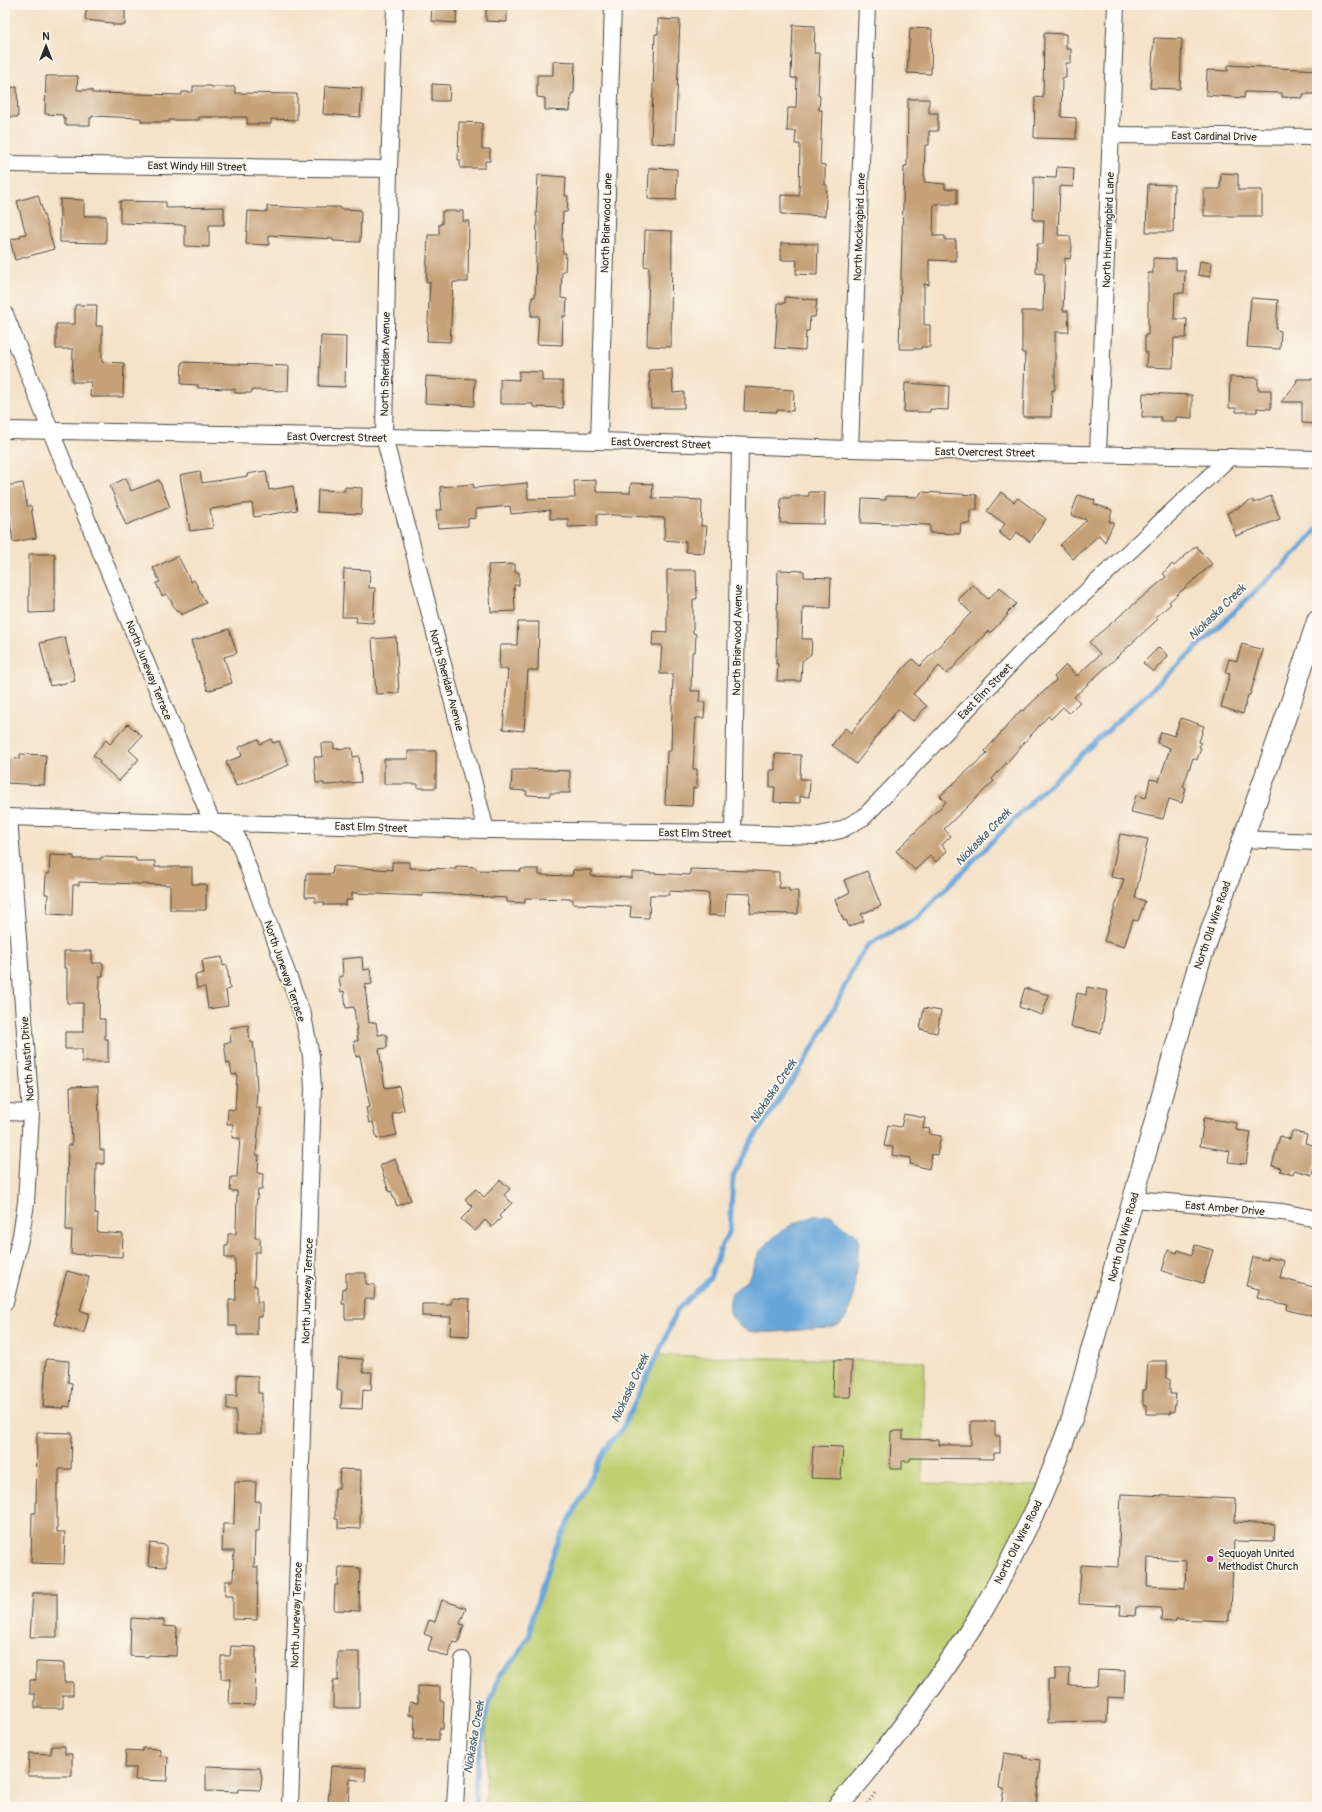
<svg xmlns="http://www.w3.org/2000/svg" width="1322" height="1812" font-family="Pangolin,sans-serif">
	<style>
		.green { fill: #bfcf72; stroke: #757d4e }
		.water { fill: #67a5d9; stroke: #496882 }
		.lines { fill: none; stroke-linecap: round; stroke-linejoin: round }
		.stream { stroke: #67a5d9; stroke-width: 5 }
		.building { fill: #c6a077; fill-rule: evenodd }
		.minor-casing { stroke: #494643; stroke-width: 18 }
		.tertiary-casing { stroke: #494643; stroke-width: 22 }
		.path { stroke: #494643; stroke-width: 2.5; stroke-dasharray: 1 3; stroke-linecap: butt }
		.minor { stroke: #fff; stroke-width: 16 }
		.tertiary { stroke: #fff; stroke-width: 20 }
		.poi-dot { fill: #b5179e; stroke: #fbf7ec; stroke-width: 1.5 }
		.labels { text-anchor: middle; stroke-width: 3.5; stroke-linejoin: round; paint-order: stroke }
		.street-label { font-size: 11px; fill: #2b2b2b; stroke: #fbf7ec }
		.poi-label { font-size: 11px; fill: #2b2b2b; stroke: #fbf7ec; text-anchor: start }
		.water-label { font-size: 12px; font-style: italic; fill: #435c71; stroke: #fbf7ec }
	</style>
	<rect width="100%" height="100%" fill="#fbf7ec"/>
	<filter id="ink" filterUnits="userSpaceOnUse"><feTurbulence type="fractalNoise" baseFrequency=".025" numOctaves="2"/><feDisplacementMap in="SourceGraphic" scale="8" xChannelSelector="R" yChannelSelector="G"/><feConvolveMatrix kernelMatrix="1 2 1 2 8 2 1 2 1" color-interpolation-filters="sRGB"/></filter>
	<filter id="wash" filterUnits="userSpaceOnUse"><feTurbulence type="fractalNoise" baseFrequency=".012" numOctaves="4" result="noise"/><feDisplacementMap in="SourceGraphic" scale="16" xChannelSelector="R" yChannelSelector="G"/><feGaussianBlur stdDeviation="0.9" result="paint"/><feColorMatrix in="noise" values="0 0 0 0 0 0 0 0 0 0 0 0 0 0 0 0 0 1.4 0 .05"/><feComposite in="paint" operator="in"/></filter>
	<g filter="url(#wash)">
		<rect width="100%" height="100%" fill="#f5e2c8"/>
		<path class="green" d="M658 1355 925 1362 922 1483 1045 1486 1013 1553 837 1807H485L487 1709 495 1685 500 1675 518 1655 525 1644 530 1634 532 1618 555 1549 605 1449 622 1429Z"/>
		<path class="water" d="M830 1215C836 1218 839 1223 844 1228 850 1232 854 1229 859 1238 859 1248 857 1257 856 1266 854 1287 856 1323 830 1328 810 1328 761 1336 746 1330 740 1327 733 1320 731 1315 728 1308 730 1300 732 1293L748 1279 760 1251 775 1236 791 1225 814 1216Z"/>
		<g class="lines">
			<path class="stream" d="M476 1807 475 1786 477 1767 487 1709 500 1675 518 1655 530 1634 532 1618 555 1549 605 1449 622 1429 665 1339 677 1310 710 1278 722 1245 730 1230 733 1176 749 1145 805 1061 827 1023 858 959 869 944 917 918 1041 792 1160 682 1297 552 1317 529"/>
		</g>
		<g id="blocks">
			<g class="building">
				<path d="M87 5 125 7V25H112V23L85 20Z"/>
				<path d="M432 5H457L456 23 431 21Z"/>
				<path d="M486 5H507V22L486 21Z"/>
				<path d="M658 19 680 20 675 144 651 143 655 34H658Z"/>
				<path d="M793 25 815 26 814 53H820L818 95 820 96 819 110H822L820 164 825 165V185H827L825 216 781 214V195L799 196 800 144H795L796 131H787L788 108H796L797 78H791Z"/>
				<path d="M910 28 932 29 931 74 907 73Z"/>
				<path d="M1044 33 1066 34V49H1071V63H1066V78H1062L1061 117 1076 118V139L1034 138 1035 97 1043 98Z"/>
				<path d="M1154 38 1182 39 1180 89 1150 88Z"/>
				<path d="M553 61 575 62 574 93H572L571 98 570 111 545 110V98L537 97V75H553Z"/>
				<path d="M1228 65 1317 70 1316 94H1303V98L1282 97V93L1245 92 1244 98 1206 95 1207 70 1228 71Z"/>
				<path d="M46 76H78L77 90H92V93L182 95V92H193V86H211V87H235V93L297 94V120L271 119V124H247V117H199V120H169V122H141V118L92 116V118H90V125H65V118H63V115L45 114Z"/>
				<path d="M432 84 450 85 449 101H432Z"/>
				<path d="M325 86 362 88 360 117 323 114Z"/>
				<path d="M17 87 18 117H5V88Z"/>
				<path d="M908 99H929V113H938V131H929V145H925L924 182 945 184V189H957V204H934L933 236H945V240H956V261L929 260V285L924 284V325H930V347H921V349H899L904 166H907Z"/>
				<path d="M459 122 482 123V149H490V161H485V168H460V160H458Z"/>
				<path d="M1057 167 1074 168 1073 187 1060 186 1058 235 1070 236 1072 248 1070 259 1065 258 1063 311H1068L1069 332H1055V390H1052L1051 417H1023L1025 353H1022V311H1043L1044 274 1036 273 1037 244H1043L1044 220H1033L1034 177 1056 178Z"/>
				<path d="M649 168 677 169 676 200 648 199Z"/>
				<path d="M1221 173 1238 174V190H1262V216H1204V189H1220Z"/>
				<path d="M538 175 566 177 565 196H568L567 212H563L562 239 563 253H566L565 271H562L561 298 567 299 566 316H563L562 345 537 344 539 316H531L532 297H535L537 216H536Z"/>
				<path d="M1148 184 1174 185 1173 232H1146Z"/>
				<path d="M38 195 54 249 15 260 10 240 21 237 20 235 26 234 17 201Z"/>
				<path d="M60 199 84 200V216H106V243L60 242Z"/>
				<path d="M120 201 166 202V208L224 207V225H209V247L185 246V225L120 223Z"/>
				<path d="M267 206 308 208V207H340V209L361 210 360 242 333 241V239L269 235V245L246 244 248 211 267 212Z"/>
				<path d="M442 211H463V221H469L468 282H453L450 342 427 341 430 282H426L428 235H439V224H442Z"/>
				<path d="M645 230 672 231 671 347 647 346 649 267 644 266Z"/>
				<path d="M781 243 818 244 817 275 796 274 797 260H781Z"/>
				<path d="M1153 258 1176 259V270H1185L1184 293H1175L1174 319H1187L1186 338H1174L1173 368 1146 367 1147 352H1145V335H1148V273H1153Z"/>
				<path d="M1200 261 1212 263 1210 277 1198 275Z"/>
				<path d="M785 297 817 300 815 317H810L809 331H806L805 350 775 348 778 303H785Z"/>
				<path d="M1251 298 1278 300 1276 330 1281 331 1280 349 1247 347Z"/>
				<path d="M75 305H97L96 326H102V362L124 363 123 397H90L91 382H72L73 349H56V324H75Z"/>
				<path d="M321 336 346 337 345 387 319 386Z"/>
				<path d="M182 362 289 366 288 391 252 390 251 393H235V389L198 388V385L181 384Z"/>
				<path d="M672 369 673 393 684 392V408H651L649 370Z"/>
				<path d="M519 371 542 372V381H563V408L533 407V404H500V379L519 380Z"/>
				<path d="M426 376 475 379 474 406 425 403Z"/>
				<path d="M1230 377 1258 378V390H1271V409L1257 408V412H1236V408H1229Z"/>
				<path d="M1297 379H1317V424L1302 423V402H1281L1296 384Z"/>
				<path d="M905 383 949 386 948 410 930 409V412H904Z"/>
				<path d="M745 387 794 390 793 411 777 410V412L744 411Z"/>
				<path d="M1143 393 1192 395V418L1176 417V421H1161V417H1142Z"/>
				<path d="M200 471 202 483 248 476 247 474 266 471 269 490 293 486 297 510 254 517 252 503 210 509 213 528 190 531 180 475Z"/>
				<path d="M126 478 131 491 159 480 170 507 126 525 110 486Z"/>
				<path d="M596 480V492L630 493 631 483 653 484 652 498 702 500 701 526H707L704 553 686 552V542L664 540 665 518 597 514V526L568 527V519H550V510L511 514 510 506 476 509V518L468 519V526L438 528 436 510H442L440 487 473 484 474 488 527 483 528 499 575 498 574 481Z"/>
				<path d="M23 483 27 506H31L36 538 13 542 5 486Z"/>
				<path d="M345 487 362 488 361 514 317 512 318 490 345 491Z"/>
				<path d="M809 492H825L824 524 780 523 781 498H791V496H809Z"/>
				<path d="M921 492 977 495V510H970V524L961 523 960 534 930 533V525L861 523 862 499 886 500V496L919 497Z"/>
				<path d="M1001 492 1014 502 1018 498 1046 519 1030 542 1017 532 1010 541 999 532 1005 524 987 511Z"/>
				<path d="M1078 495 1095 500 1094 504 1112 510 1109 522H1114L1105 542 1099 535 1073 559 1060 545 1087 520 1071 515Z"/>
				<path d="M1271 496 1280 519 1236 536 1227 513 1253 500 1254 503Z"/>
				<path d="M1196 546 1212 564 1169 602 1171 604 1156 617 1158 619 1074 697 1080 702 1069 713 1063 707 1051 719 1048 716 992 779 994 781 944 829 951 836 942 845 947 851 936 862 930 856 915 870 896 851 946 802 940 796 987 753 985 751 1021 710 1023 711 1056 680 1054 677 1066 665 1077 676 1100 654 1089 642 1166 577 1163 573 1172 564 1174 566Z"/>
				<path d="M29 554H55V612L29 613Z"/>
				<path d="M178 556 191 582 194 580 206 603 181 615 179 611 177 612 167 594 162 596 156 583 160 582 153 568Z"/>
				<path d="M515 564V572H519V585H514L515 611 491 612 488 565Z"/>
				<path d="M344 569 370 570 369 588H375L373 623 356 622 357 617H342Z"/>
				<path d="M667 570H696L697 599H693V633L696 634 695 652H692L691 691H700L699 702H705L704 718H696L693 769H697V788H693L692 806 665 805 667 751H671L673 674H660L662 645H652L653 631 667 632Z"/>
				<path d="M778 570 804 571V577L831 578 830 608 803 607 802 639H812L811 654 802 661 801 681H777L778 664H776Z"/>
				<path d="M973 585 988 599 1000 587 1016 604 1006 614 1008 615 990 633 988 631 947 674 939 666 913 694 927 706 913 721 898 709 856 764 832 745 845 728 851 733 881 693 912 659 920 666 971 613 958 600Z"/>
				<path d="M518 622H539L538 670H528L524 731 503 729 508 669H499L500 645H517Z"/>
				<path d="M229 629 237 653 224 657 232 683 208 691 191 641Z"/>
				<path d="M65 637 75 681 50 686 40 643Z"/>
				<path d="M396 637 399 693 376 694 372 639Z"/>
				<path d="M1242 644 1263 650 1250 695H1248L1243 714 1221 707 1230 674 1225 673 1229 659 1237 661Z"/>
				<path d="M1159 647 1168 656 1153 672 1143 663Z"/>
				<path d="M1181 718 1204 726 1199 742 1201 743 1199 747 1201 748 1197 760 1193 758 1183 787 1186 788 1182 803 1169 799 1163 819 1131 812 1136 795 1146 798 1150 779 1159 781 1170 748 1157 743 1161 732 1174 736Z"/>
				<path d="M128 724 142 736 129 750 139 759 119 781 99 763 100 761 93 755 106 740 110 744Z"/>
				<path d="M258 739 260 744 271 739 273 743 279 741 289 765 236 786 226 762 242 756 239 747Z"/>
				<path d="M321 743H334V749L352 748 353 757 359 756 361 782 328 785H324V783H316L314 757H322Z"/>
				<path d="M408 751H436V788H418V784H384V759H408Z"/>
				<path d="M20 754 46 755 44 785 5 783V758L20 759Z"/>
				<path d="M775 754 801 755 800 779H810L809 797 800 796V803L774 802 775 787H770V770H775Z"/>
				<path d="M527 769 570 771V793H550V796L526 795 527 791 511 790 512 770H527Z"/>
				<path d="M1120 834 1148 839 1135 898 1145 901 1138 921 1133 920 1124 947 1104 941 1124 879 1111 877Z"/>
				<path d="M50 855 74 856V859H101V857L136 858V861H155V867H192V884H206V910H170V885L79 882V885H73L72 915 47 914 48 894H45L46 874H49Z"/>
				<path d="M392 862H409V868L456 869V866L476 867V870L521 871V869H539V875L572 876 573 870H591V876L632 878V872L690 875V869L779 872V888H789V891H798V914L750 913 751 894 726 893 725 916 708 915 709 893 669 891V895H650L649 918 630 917 631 906 573 904V899L525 898V903L507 902V898L472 896V895L423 893V896L352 893V900H346V905H324V902H315V897H305L306 874H332L333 866 392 870Z"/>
				<path d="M867 871 881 906 861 914 864 921 849 927 846 920 844 921 835 900 850 892 844 880Z"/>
				<path d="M64 951H92V963H103V976H100L99 1019H105V1039H108V1062H82V1049H65V1032H83V1003H67V968H64Z"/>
				<path d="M222 957 223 966 227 965 230 989 226 990 228 1006 208 1009 205 987 197 988 195 975 204 973 202 960Z"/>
				<path d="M362 957 363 970 370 969 372 984 365 985 369 1023 376 1022 378 1035 384 1034 387 1035V1048L379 1049 385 1088 399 1086 404 1110 392 1114 397 1135 377 1139 373 1122 369 1123 366 1108 370 1107 360 1056 356 1057 354 1041H358L354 1007 346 1008 344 991 341 992 339 977 343 976 342 959Z"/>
				<path d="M1087 987 1108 991 1101 1033 1071 1027 1077 993 1086 995Z"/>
				<path d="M1025 988 1049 995 1042 1015 1019 1007Z"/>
				<path d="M924 1008 941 1011 937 1033 920 1029Z"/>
				<path d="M248 1025 250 1042H253L255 1059 257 1088 256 1108H260L256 1155H259L258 1173 263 1174 262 1190H258L256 1206 255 1238H260V1252H255L254 1286H257V1302H262V1317H257V1335H237V1326H229V1300H236L235 1258H225V1246H228V1234H236L237 1191H230L231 1177H237L240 1138H232L233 1124H227L228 1109 235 1110 237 1074 232 1075 230 1063 227 1064 224 1043 231 1042 229 1028Z"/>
				<path d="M98 1086 100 1150H104V1164L96 1163 95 1214H98L97 1232 123 1234 122 1257 71 1254 72 1230H66L68 1145H72L70 1087Z"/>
				<path d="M904 1114 925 1118 923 1128 930 1129 929 1134 941 1136 937 1155 932 1154 929 1169 910 1164 911 1158 892 1155 893 1147 884 1146 888 1125 901 1127Z"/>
				<path d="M1204 1118 1237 1123 1236 1130 1251 1132 1246 1164 1228 1162 1230 1151 1200 1146Z"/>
				<path d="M1292 1131 1307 1135 1305 1143 1317 1146V1153L1312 1175 1294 1170 1293 1175 1280 1171 1281 1168 1272 1166 1280 1136 1290 1139Z"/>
				<path d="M395 1159 411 1200 397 1206 391 1191 389 1192 380 1165Z"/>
				<path d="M500 1180 510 1189 504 1195 512 1203 499 1216 501 1218 492 1227 485 1220 475 1231 461 1219 473 1207 465 1199 476 1189 484 1197Z"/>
				<path d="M1195 1245 1213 1250 1203 1283 1162 1271 1168 1250 1177 1253 1178 1250 1192 1255Z"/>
				<path d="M1253 1257 1268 1260V1257L1284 1261 1280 1278 1317 1288V1317L1287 1310 1288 1305 1257 1298 1259 1289 1246 1286Z"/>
				<path d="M67 1271 89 1277 80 1311 89 1313 84 1333 54 1324 57 1313H55Z"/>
				<path d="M346 1273H366V1284L375 1285 374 1299H365L364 1319H345V1304H342L343 1288H346Z"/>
				<path d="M452 1298 470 1299 469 1336 450 1335 451 1317 422 1316V1304H451Z"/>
				<path d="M339 1358 363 1359V1372H372L371 1390 363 1389 362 1409 341 1408 342 1391 337 1390Z"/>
				<path d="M46 1359 69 1361 68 1382 72 1383 70 1407 64 1406V1408L43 1407Z"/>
				<path d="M834 1360H852L850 1397H833Z"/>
				<path d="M1148 1361H1167V1379H1170V1394H1176L1174 1412H1170V1414H1146V1406H1143V1390H1146Z"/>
				<path d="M237 1375 258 1376V1393H262V1434H236V1410H227V1396H237Z"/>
				<path d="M971 1421H995V1436H1000V1453H994V1459L910 1458V1461H902V1469H890L891 1431H903V1439L939 1440V1445H971Z"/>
				<path d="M37 1432 72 1433 71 1469H59V1485H57V1532H65L64 1564 31 1563 32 1513H36Z"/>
				<path d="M813 1446 843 1447 841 1479 811 1478Z"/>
				<path d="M340 1469 361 1470 360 1529 338 1528V1519H335V1488H339Z"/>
				<path d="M235 1482H256L255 1501H260L259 1531H255L254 1567H258L257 1620 233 1619V1596H225V1581H233L234 1551H222L223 1524H234Z"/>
				<path d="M1121 1494 1236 1499 1235 1522 1275 1524 1274 1542 1234 1541 1231 1611H1229V1621L1175 1619 1174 1622 1161 1621 1162 1608 1136 1607 1135 1616 1120 1615 1121 1606 1079 1604 1081 1565 1118 1567ZM1148 1558 1186 1560 1185 1588 1147 1586Z"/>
				<path d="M150 1543 166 1545V1567L148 1566Z"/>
				<path d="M339 1567 360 1568 359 1611 334 1610 335 1585H338Z"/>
				<path d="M33 1593H57V1637H30Z"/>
				<path d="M442 1600 466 1608 460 1624 464 1625 458 1643 453 1642 448 1657 428 1650 432 1637 424 1634 429 1620 435 1622Z"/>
				<path d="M131 1618 164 1620V1626L177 1627 176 1656 149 1655 148 1657 130 1656Z"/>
				<path d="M231 1646 256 1647 255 1705 229 1704 230 1679H221V1656H230Z"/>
				<path d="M338 1652H359V1708H333V1681H338Z"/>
				<path d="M36 1662 64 1663V1682H73V1695H63V1708H35V1694H30V1680H36Z"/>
				<path d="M1055 1669H1070L1069 1685 1097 1686 1098 1670 1125 1671 1124 1698 1108 1697 1107 1722 1048 1723V1680H1055Z"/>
				<path d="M418 1686 440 1687V1701H444L443 1729H439V1740L414 1739 415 1715H409L410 1702 418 1703Z"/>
				<path d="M51 1746H65V1754H72V1776H28L29 1753 51 1754Z"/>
				<path d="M143 1748 160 1749V1756L168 1757 167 1781 135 1780 136 1768H125L126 1750 143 1751Z"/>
				<path d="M1004 1753 1024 1756V1758L1040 1760 1036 1807H1001L1004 1789 999 1788Z"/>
				<path d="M206 1766 260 1768 262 1779 260 1790 238 1789V1792L206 1791Z"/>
				<path d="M331 1766 366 1768 365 1781 350 1779 348 1804H346V1807H330V1803H328Z"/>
			</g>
		</g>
	</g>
	<g filter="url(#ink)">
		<use href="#blocks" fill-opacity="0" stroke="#494643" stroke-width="1"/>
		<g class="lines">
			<g class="minor-casing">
				<g id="minor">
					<path d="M395 5 389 169 384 437 486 830"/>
					<path d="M1112 135 1317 137"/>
					<path d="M5 164 389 169"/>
					<path d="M5 314 51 432 212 822 237 837 303 1016 311 1056 313 1089 290 1807"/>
					<path d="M5 430 599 441 850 449 1317 459"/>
					<path d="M599 441 613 5"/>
					<path d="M850 449 867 5"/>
					<path d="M1098 454 1116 5"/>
					<path d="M5 817 486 830 733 833 815 836 841 830 864 817 1022 652 1230 457"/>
					<path d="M733 833 740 446"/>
					<path d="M1242 839 1317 842"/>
					<path d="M5 1112 31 1113"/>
					<path d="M1133 1199 1282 1212 1317 1219"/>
					<path d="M5 1302 21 1235 26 1203 31 1113 9 817"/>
					<path d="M455 1807 463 1660"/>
				</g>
			</g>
			<g class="tertiary-casing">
				<path id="tertiary" d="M837 1807C888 1749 936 1684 978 1618 999 1584 1017 1547 1035 1511 1049 1481 1060 1450 1072 1419L1196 973 1291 702 1317 621"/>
			</g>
			<path class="path" d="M865 1807 875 1793"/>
			<use href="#minor" class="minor"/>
			<use href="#tertiary" class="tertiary"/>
		</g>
	</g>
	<circle class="poi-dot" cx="1210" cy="1559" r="4"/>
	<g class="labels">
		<g class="street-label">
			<text transform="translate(1214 136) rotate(1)" y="4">East Cardinal Drive</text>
			<text transform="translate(197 166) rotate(1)" y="4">East Windy Hill Street</text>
			<text transform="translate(606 223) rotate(-88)" y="4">North Briarwood Lane</text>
			<text transform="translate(859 227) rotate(-88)" y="4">North Mockingbird Lane</text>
			<text transform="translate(1108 230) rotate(-88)" y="4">North Hummingbird Lane</text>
			<text transform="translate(385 364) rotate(-89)" y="4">North Sheridan Avenue</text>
			<text transform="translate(337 437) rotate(1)" y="4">East Overcrest Street</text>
			<text transform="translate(661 443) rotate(2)" y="4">East Overcrest Street</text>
			<text transform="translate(985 452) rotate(1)" y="4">East Overcrest Street</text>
			<text transform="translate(737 640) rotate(-89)" y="4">North Briarwood Avenue</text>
			<text transform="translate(149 670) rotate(68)" y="4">North Juneway Terrace</text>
			<text transform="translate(447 680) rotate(75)" y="4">North Sheridan Avenue</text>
			<text transform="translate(985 691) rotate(-46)" y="4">East Elm Street</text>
			<text transform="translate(371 827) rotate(2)" y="4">East Elm Street</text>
			<text transform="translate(695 833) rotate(1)" y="4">East Elm Street</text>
			<text transform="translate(1212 925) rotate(-71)" y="4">North Old Wire Road</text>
			<text transform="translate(285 971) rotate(71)" y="4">North Juneway Terrace</text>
			<text transform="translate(27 1059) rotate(-94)" y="4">North Austin Drive</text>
			<text transform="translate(1225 1208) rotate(5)" y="4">East Amber Drive</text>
			<text transform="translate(1123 1237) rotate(-75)" y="4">North Old Wire Road</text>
			<text transform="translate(307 1291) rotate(-88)" y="4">North Juneway Terrace</text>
			<text transform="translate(1018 1542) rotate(-63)" y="4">North Old Wire Road</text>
			<text transform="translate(296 1615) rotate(-88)" y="4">North Juneway Terrace</text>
		</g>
		<g class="poi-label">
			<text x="1218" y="1557">Sequoyah United<tspan x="1218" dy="13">Methodist Church</tspan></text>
		</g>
		<g class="water-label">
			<text transform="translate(1217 612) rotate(-44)" y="4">Niokaska Creek</text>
			<text transform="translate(983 837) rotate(-46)" y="4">Niokaska Creek</text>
			<text transform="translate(773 1091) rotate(-56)" y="4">Niokaska Creek</text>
			<text transform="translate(630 1388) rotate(-65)" y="4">Niokaska Creek</text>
			<text transform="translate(474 1737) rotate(-80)" y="4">Niokaska Creek</text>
		</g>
	</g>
	<rect width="1322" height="1812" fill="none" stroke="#fbf7ec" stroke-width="20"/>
	<g transform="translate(46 46)" stroke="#fbf7ec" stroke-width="3" paint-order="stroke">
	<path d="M0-3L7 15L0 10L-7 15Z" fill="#2b2b2b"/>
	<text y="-6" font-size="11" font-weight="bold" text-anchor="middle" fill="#2b2b2b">N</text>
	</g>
</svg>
